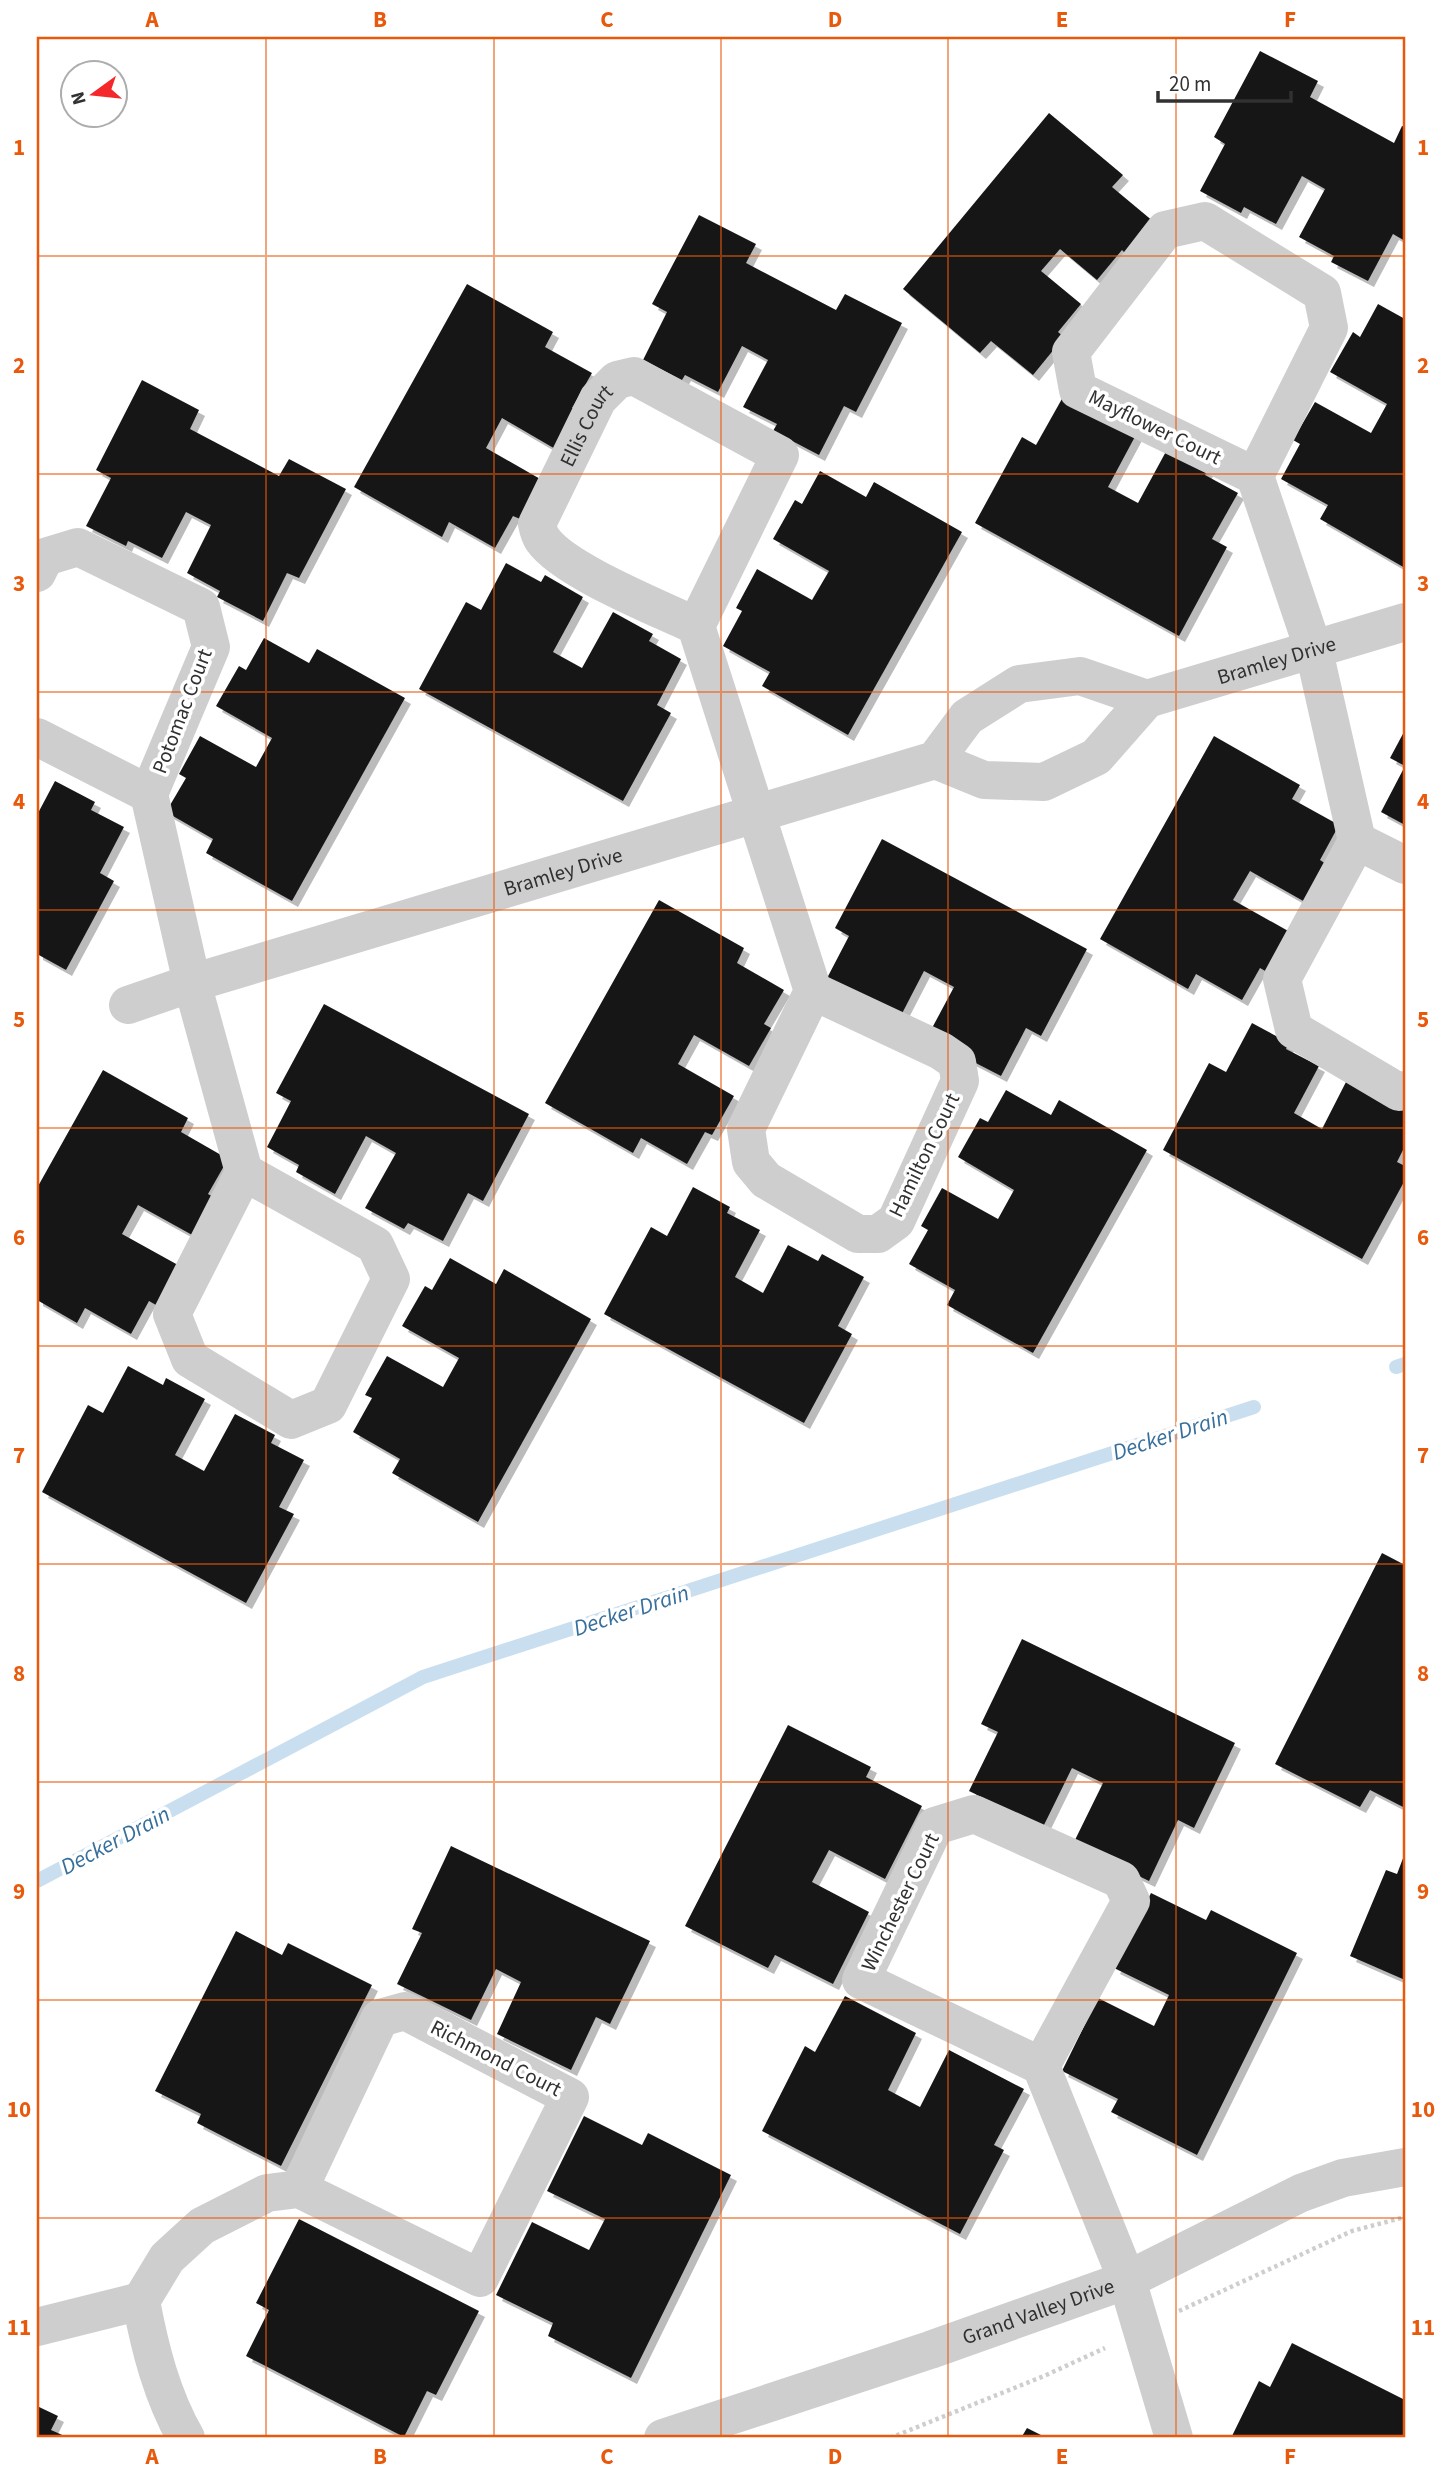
<svg xmlns="http://www.w3.org/2000/svg" width="1442" height="2475" font-family="'Source Sans 3',sans-serif">
	<style>
		.lines { fill: none; stroke-linecap: round; stroke-linejoin: round }
		.stream { stroke: #c9dff0; stroke-width: 14 }
		.building { fill: #181818; filter: url(#shadow) }
		.path { stroke: #cecece; stroke-width: 4.5; stroke-dasharray: 3.5 3.5; stroke-linecap: butt }
		.minor { stroke: #cecece; stroke-width: 38 }
		.grid { fill: none; stroke: #e8590c; stroke-width: 2; stroke-opacity: 0.55 }
		.labels { text-anchor: middle; stroke-width: 7; stroke-linejoin: round; paint-order: stroke }
		.street-label { font-size: 21px; fill: #313131; stroke: #fff }
		.water-label { font-size: 23px; font-style: italic; fill: #376f9c; stroke: #fff }
		.neatline { fill: none; stroke: #e8590c; stroke-width: 2.5 }
		.grid-label { font-size: 23px; text-anchor: middle; font-weight: bold; fill: #e8590c }
	</style>
	<defs>
		<filter id="shadow"><feDropShadow dx="6" dy="6" stdDeviation="0" flood-color="#0004"/></filter>
	</defs>
	<rect width="100%" height="100%" fill="#fff"/>
	<g class="lines">
		<g class="stream">
			<path d="M1396 1367 1405 1364"/>
			<path d="M37 1881 423 1677 1254 1407"/>
		</g>
	</g>
	<g class="building">
		<path d="M1260 51 1318 81 1310 97 1394 143 1402 126 1405 127V241L1393 234 1368 281 1331 262 1334 256 1299 237 1325 189 1302 176 1276 224 1244 207 1241 213 1200 191 1225 144 1214 137Z"/>
		<path d="M1049 113 1123 175 1112 187 1154 222 1127 255 1122 250 1097 280 1060 249 1041 271 1081 304 1058 332 1064 337 1033 375 991 341 980 353 903 289Z"/>
		<path d="M699 215 756 244 746 263 836 310 845 294 902 323 856 412 844 406 819 455 773 431 777 424 743 407 768 360 742 346 718 392 685 375 682 380 643 360 667 312 652 304Z"/>
		<path d="M467 284 553 332 545 347 592 373 572 408 579 412 557 450 502 418 486 448 542 480 520 519 513 516 495 548 449 522 442 537 354 487Z"/>
		<path d="M1378 304 1405 319V568L1320 519 1328 505 1281 479 1300 444 1293 440 1315 402 1371 433 1387 404 1330 372 1353 332 1360 337Z"/>
		<path d="M142 380 199 410 190 429 279 476 289 459 346 489 299 578 287 573 263 621 217 597 220 591 187 573 211 525 186 512 162 558 128 541 126 546 86 526 111 478 96 470Z"/>
		<path d="M1063 397 1138 431 1108 487 1138 503 1169 446 1208 468 1205 475 1238 493 1212 539 1227 547 1179 636 975 523 1022 437 1036 445Z"/>
		<path d="M820 471 866 497 874 482 962 532 848 735 762 686 770 672 723 646 742 611 736 608 757 569 812 600 829 571 773 539 795 500 802 504Z"/>
		<path d="M506 563 541 582 545 575 583 597 553 652 582 668 613 612 653 634 649 641 681 659 657 705 671 713 623 801 419 689 466 602 481 610Z"/>
		<path d="M264 638 309 663 317 649 405 698 292 901 206 853 213 839 166 812 186 778 179 774 200 736 256 767 272 738 216 706 239 666 246 670Z"/>
		<path d="M1405 730V825L1381 812 1405 766 1390 758Z"/>
		<path d="M1214 736 1300 785 1292 799 1339 825 1320 860 1326 864 1305 902 1250 871 1233 900 1290 932 1267 972 1260 968 1242 1000 1196 974 1188 989 1100 939Z"/>
		<path d="M55 781 95 802 91 810 124 827 100 873 114 881 66 970 37 954V815Z"/>
		<path d="M882 839 1087 949 1041 1036 1026 1028 1001 1076 966 1058 924 1043 954 987 924 971 894 1029 825 982 849 936 835 928Z"/>
		<path d="M659 900 744 948 737 963 784 990 764 1024 771 1028 749 1066 694 1035 678 1064 734 1096 712 1135 705 1132 687 1164 641 1138 633 1153 545 1103Z"/>
		<path d="M324 1004 529 1114 483 1201 468 1193 443 1241 408 1223 404 1229 365 1208 396 1153 366 1136 335 1194 296 1172 299 1165 267 1147 291 1101 276 1093Z"/>
		<path d="M1252 1023 1289 1043 1286 1049 1319 1066 1294 1113 1322 1129 1347 1080 1405 1104V1146L1397 1162 1405 1166V1180L1362 1259 1163 1150 1209 1063 1226 1072Z"/>
		<path d="M103 1070 188 1118 181 1132 228 1159 208 1194 215 1198 194 1236 138 1205 122 1234 178 1265 156 1305 149 1301 131 1334 85 1308 77 1323 37 1300V1188Z"/>
		<path d="M1006 1090 1051 1115 1059 1100 1147 1150 1033 1353 947 1305 955 1290 909 1264 928 1230 921 1226 942 1188 998 1219 1014 1190 958 1157 980 1118 988 1122Z"/>
		<path d="M693 1187 730 1207 727 1213 760 1230 735 1277 763 1293 788 1245 818 1261 822 1254 864 1277 838 1326 852 1334 804 1423 604 1314 651 1227 667 1236Z"/>
		<path d="M450 1258 496 1284 504 1269 591 1319 478 1522 392 1473 400 1459 353 1432 372 1398 365 1395 387 1356 443 1387 459 1358 402 1326 425 1286 432 1290Z"/>
		<path d="M128 1366 163 1385 166 1378 205 1399 175 1455 204 1471 235 1414 275 1435 271 1443 304 1460 279 1507 294 1514 246 1603 42 1492 88 1405 103 1413Z"/>
		<path d="M1382 1553 1405 1565V1808L1370 1790 1360 1807 1275 1764Z"/>
		<path d="M1022 1639 1235 1743 1194 1828 1178 1820 1149 1881 1073 1844 1103 1783 1072 1768 1043 1827 969 1791 998 1732 981 1724Z"/>
		<path d="M788 1725 871 1767 866 1777 922 1806 885 1879 829 1850 812 1882 869 1912 833 1984 775 1955 768 1968 685 1926Z"/>
		<path d="M451 1846 650 1941 610 2024 596 2017 571 2070 497 2034 521 1982 496 1969 471 2020 397 1984 422 1933 412 1929Z"/>
		<path d="M1405 1853V1980L1350 1956 1386 1870 1397 1874Z"/>
		<path d="M1151 1893 1206 1920 1211 1910 1297 1953 1197 2155 1111 2112 1118 2099 1062 2071 1098 1998 1154 2026 1169 1995 1114 1968Z"/>
		<path d="M236 1931 282 1955 288 1943 372 1985 281 2166 197 2123 201 2114 155 2091Z"/>
		<path d="M845 1996 916 2033 888 2090 920 2107 949 2050 1024 2089 994 2145 1004 2150 960 2234 762 2131 805 2046 815 2052Z"/>
		<path d="M584 2116 642 2145 648 2133 731 2175 631 2378 548 2336 553 2323 496 2295 532 2222 589 2250 605 2219 547 2191Z"/>
		<path d="M299 2219 479 2311 436 2395 427 2391 404 2437 246 2356 269 2310 256 2303Z"/>
		<path d="M1292 2343 1405 2400V2438H1231L1259 2381 1270 2387Z"/>
		<path d="M37 2406 58 2416 51 2430 69 2438H37Z"/>
		<path d="M1027 2428 1047 2438H1021Z"/>
	</g>
	<g class="lines">
		<g class="path">
			<path d="M1179 2311 1352 2231 1405 2217"/>
			<path d="M890 2438 1044 2376 1105 2348"/>
		</g>
		<g class="minor">
			<path d="M1255 476 1078 390 1071 352 1165 230 1205 221 1322 293 1329 328 1255 476 1314 651 1357 841 1282 979 1294 1030 1399 1092 1405 1090"/>
			<path d="M37 573 45 557 78 547 201 607 211 647 149 794"/>
			<path id="s1" d="M696 626C659 608 565 571 543 540 540 536 538 529 537 524L598 399 617 380 634 376 780 455 696 626 813 991 941 1051 957 1062 960 1081 896 1221 878 1234H858L766 1180 751 1162 746 1129 813 991"/>
			<path d="M37 737 149 794"/>
			<path id="s2" d="M935 760 984 780 1044 782 1096 757 1147 699 1405 622"/>
			<path d="M149 794 192 983 244 1172"/>
			<path d="M1357 841 1405 865"/>
			<path id="s3" d="M128 1005 192 983 935 760 967 717 1019 684 1080 676 1147 699"/>
			<path d="M244 1172 375 1245 391 1279 328 1405 291 1420 190 1359 172 1314Z"/>
			<path d="M1041 2066 1131 1901 1121 1880 974 1814 935 1826 861 1980 1041 2066 1127 2280 1174 2438"/>
			<path d="M37 2327 141 2301"/>
			<path d="M186 2438C162 2396 150 2349 141 2301L167 2258 202 2226 267 2193 299 2189 480 2278 570 2097 405 2011 380 2018 299 2189"/>
			<path id="s4" d="M663 2438 930 2350 1127 2280 1301 2193 1343 2178 1405 2167"/>
		</g>
	</g>
	<path class="grid" d="M266 37V2438M494 37V2438M721 37V2438M948 37V2438M1176 37V2438M37 256H1405M37 474H1405M37 692H1405M37 910H1405M37 1128H1405M37 1346H1405M37 1564H1405M37 1782H1405M37 2000H1405M37 2218H1405"/>
	<g class="labels">
		<g class="street-label">
			<text dy="7" stroke="none"><textPath href="#s1" startOffset="304">Ellis Court</textPath></text>
			<text transform="translate(1155 427) rotate(26)" y="7">Mayflower Court</text>
			<text dy="7" stroke="none"><textPath href="#s2" startOffset="383">Bramley Drive</textPath></text>
			<text transform="translate(182 711) rotate(-69)" y="7">Potomac Court</text>
			<text dy="7" stroke="none"><textPath href="#s3" startOffset="455">Bramley Drive</textPath></text>
			<text transform="translate(924 1155) rotate(-64)" y="7">Hamilton Court</text>
			<text transform="translate(900 1902) rotate(-64)" y="7">Winchester Court</text>
			<text transform="translate(496 2058) rotate(27)" y="7">Richmond Court</text>
			<text dy="7" stroke="none"><textPath href="#s4" startOffset="396">Grand Valley Drive</textPath></text>
		</g>
		<g class="water-label">
			<text transform="translate(1170 1434) rotate(-18)" y="8">Decker Drain</text>
			<text transform="translate(631 1610) rotate(-18)" y="8">Decker Drain</text>
			<text transform="translate(115 1840) rotate(-28)" y="8">Decker Drain</text>
		</g>
	</g>
	<rect width="1442" height="2475" fill="none" stroke="#ffffff" stroke-width="77"/>
	<g transform="translate(94 94) rotate(255)"><circle r="33" fill="#ffffff" stroke="#adadad" stroke-width="2"/>
	<path d="M0-5L12 26L0 18L-12 26Z" fill="#f4272a"/>
	<text y="-10" font-size="19" font-weight="bold" text-anchor="middle" fill="#313131">N</text>
	</g>
	<path d="M1158 91v10h133v-10" fill="none" stroke="#313131" stroke-width="3.5"/>
	<text x="1169" y="91" font-size="21" fill="#313131" stroke="#ffffff" stroke-width="5" paint-order="stroke">20 m</text>
	<rect x="38" y="38" width="1366" height="2398" class="neatline"/>
	<g class="grid-label">
		<text x="152" y="27">A</text>
		<text x="380" y="27">B</text>
		<text x="607" y="27">C</text>
		<text x="835" y="27">D</text>
		<text x="1062" y="27">E</text>
		<text x="1290" y="27">F</text>
		<text x="19" y="155">1</text>
		<text x="1423" y="155">1</text>
		<text x="19" y="373">2</text>
		<text x="1423" y="373">2</text>
		<text x="19" y="591">3</text>
		<text x="1423" y="591">3</text>
		<text x="19" y="809">4</text>
		<text x="1423" y="809">4</text>
		<text x="19" y="1027">5</text>
		<text x="1423" y="1027">5</text>
		<text x="19" y="1245">6</text>
		<text x="1423" y="1245">6</text>
		<text x="19" y="1463">7</text>
		<text x="1423" y="1463">7</text>
		<text x="19" y="1681">8</text>
		<text x="1423" y="1681">8</text>
		<text x="19" y="1899">9</text>
		<text x="1423" y="1899">9</text>
		<text x="19" y="2117">10</text>
		<text x="1423" y="2117">10</text>
		<text x="19" y="2335">11</text>
		<text x="1423" y="2335">11</text>
		<text x="152" y="2464">A</text>
		<text x="380" y="2464">B</text>
		<text x="607" y="2464">C</text>
		<text x="835" y="2464">D</text>
		<text x="1062" y="2464">E</text>
		<text x="1290" y="2464">F</text>
	</g>
</svg>
